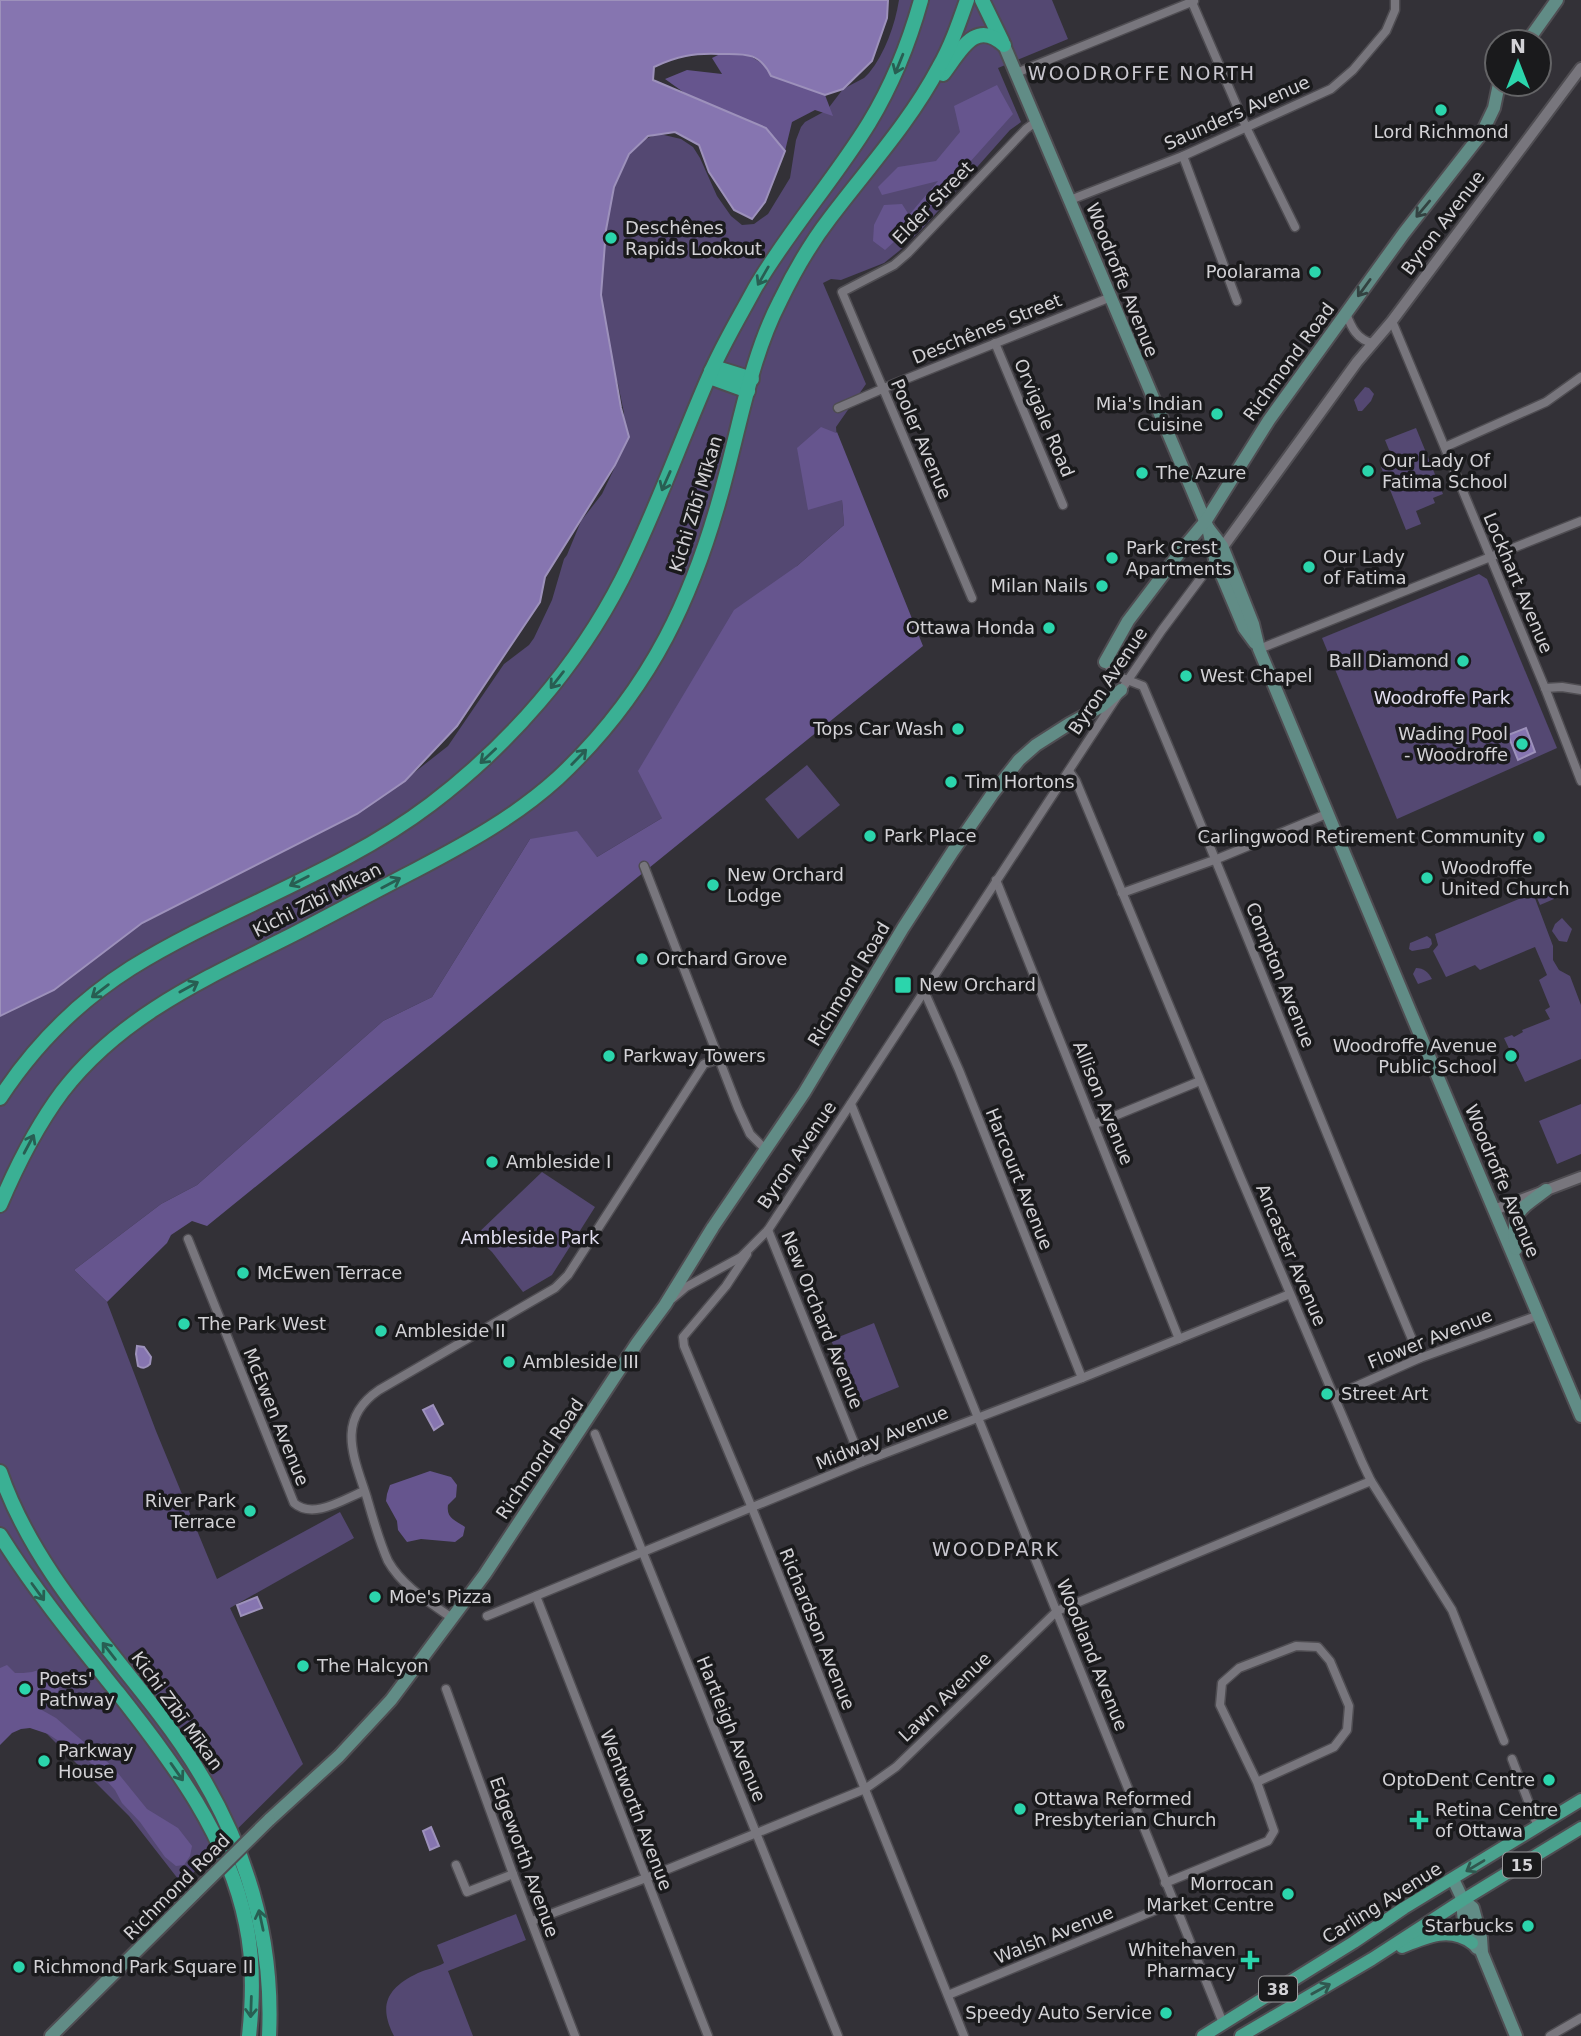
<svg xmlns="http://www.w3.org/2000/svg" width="1581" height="2036" font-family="'DejaVu Sans',sans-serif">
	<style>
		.green { fill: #544872 }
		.forest { fill: #66558e }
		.water { fill: #8675b0; stroke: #9d91bb; stroke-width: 2 }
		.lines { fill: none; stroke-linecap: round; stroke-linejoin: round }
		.minor-casing { stroke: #4f4d52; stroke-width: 11 }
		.tertiary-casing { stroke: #4f4d52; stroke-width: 14 }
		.secondary-casing { stroke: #4f4d52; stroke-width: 16 }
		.primary-casing { stroke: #4f4d52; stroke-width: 16 }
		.trunk-casing { stroke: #4f4d52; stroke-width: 18 }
		.minor { stroke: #78767d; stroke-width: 8 }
		.tertiary { stroke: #78767d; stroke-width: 10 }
		.secondary { stroke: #618c86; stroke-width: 12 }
		.primary { stroke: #4aa28e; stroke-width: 12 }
		.trunk { stroke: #3ab094; stroke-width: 14 }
		.secondary-bridge-casing { stroke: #4f4d52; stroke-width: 16; stroke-linecap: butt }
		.secondary-bridge { stroke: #618c86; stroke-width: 12 }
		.oneway { stroke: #285e52 }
		.oneway2 { stroke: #334241 }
		.oneway3 { stroke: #30574f }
		.poi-dot { fill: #2bd5ac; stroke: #1a1a1c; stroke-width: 2.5 }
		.labels { text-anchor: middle; stroke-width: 7; stroke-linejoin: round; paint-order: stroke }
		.shield { fill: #1a1a1c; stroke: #9c9b9e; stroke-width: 2 }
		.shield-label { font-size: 16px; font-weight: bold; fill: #d3d2d6 }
		.street-label { font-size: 18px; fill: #d3d2d6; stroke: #1a1a1c }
		.poi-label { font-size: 18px; fill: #d3d2d6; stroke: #1a1a1c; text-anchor: start }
		.park-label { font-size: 18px; fill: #e3dff1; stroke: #1a1a1c }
		.neighbourhood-label { font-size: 19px; letter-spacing: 2px; fill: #c8c6ce; stroke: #1a1a1c }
	</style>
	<rect width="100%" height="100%" fill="#333137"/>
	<g class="green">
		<path d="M899 0H1052L1068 39 998 68 1021 122 1010 130 922 229 899 251 884 263 841 280 831 279 823 283 866 384 836 427 844 525 797 566 662 818 597 857 530 839 432 997 383 1021 197 1185 161 1204 74 1270 107 1302 156 1431 217 1579 340 1512 354 1538 230 1608 303 1764 182 1884 129 1816 32 1719 0 1736V1016L12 1011 124 932 392 790 448 746 504 664 529 645 534 638 552 600 564 559 567 555 581 521 602 494 614 469 623 434 624 413 618 384 611 366 596 259 618 167 641 141 655 135H664L681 139 693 147 700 158 717 196 731 216 742 225 754 224 768 214 790 178 796 140 801 127 805 122 827 110 843 89 864 78 869 73C885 53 895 25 899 0Z"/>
		<path d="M1365 387 1369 388 1374 394 1371 401 1362 411H1358L1354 400Z"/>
		<path d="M1416 428 1443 494 1433 498 1435 503 1416 511 1421 524 1406 530 1381 467 1394 462 1385 440Z"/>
		<path d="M1479 574 1487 579 1557 748 1397 819 1322 638Z"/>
		<path d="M807 765 840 805 798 839 765 799Z"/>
		<path d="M1548 887 1554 899 1540 905 1535 893Z"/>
		<path d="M1533 893 1553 946V960L1559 970 1570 976 1581 1005V1059L1525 1082 1504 1038 1512 1035 1514 1037 1523 1032 1522 1030 1550 1019 1545 1010 1550 1007 1539 980 1547 975 1535 947 1480 970 1475 965 1446 977 1433 951 1438 945 1435 934Z"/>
		<path d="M1562 918 1572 929 1567 942 1559 941 1552 931 1555 924Z"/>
		<path d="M1427 936 1431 939 1432 944 1429 948 1412 951 1409 949 1410 943Z"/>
		<path d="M1416 968C1424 968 1428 972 1432 979L1418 984 1413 974Z"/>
		<path d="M1581 1104V1154L1557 1164 1539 1121Z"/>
		<path d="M542 1172 595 1207 552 1275 523 1292 492 1252 475 1236Z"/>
		<path d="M874 1323 899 1387 857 1404 831 1340Z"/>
		<path d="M516 1914 526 1940 448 1971 473 2036H394C378 2005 387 1988 418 1973 426 1969 436 1968 444 1963L437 1945Z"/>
	</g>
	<g class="forest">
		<path d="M745 53 765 65 771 76 825 95 833 116 815 110 792 122 785 151 766 128 686 94 665 79 687 70 722 74 712 58 720 54Z"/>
		<path d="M997 85 1013 114 917 221 885 250 873 241 874 225 884 205 902 204 909 215 938 181 882 195 878 187 898 167 936 161 960 132 954 106Z"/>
		<path d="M821 427 836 433 837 432 923 646 207 1226 192 1221 171 1235 167 1243 107 1302 74 1270 161 1204 197 1185 383 1021 432 997 530 839 577 831 597 857 662 818 638 771 734 610 797 566 844 525 842 500 808 510 797 448Z"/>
		<path d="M430 1471 451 1477 457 1485 456 1497 448 1505C446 1519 456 1520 465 1527L463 1536 455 1542 421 1539 407 1542 398 1530 397 1521 386 1501 387 1494 390 1485Z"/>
		<path d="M7 1665 15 1673C20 1673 26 1673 32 1672 37 1671 43 1668 48 1669 53 1670 54 1672 56 1676 65 1692 54 1698 40 1704V1709L56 1718 113 1767 147 1809 178 1828 192 1846 190 1856 184 1865 176 1866 165 1857 140 1822 122 1803 115 1790 89 1761 48 1734 30 1728 21 1729 12 1733 0 1745V1668Z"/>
	</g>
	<g class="water">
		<path d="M0 0H888L887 18 872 61 843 89 825 95 771 76C759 51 743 54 719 54 694 53 677 56 654 67L653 80 766 128 785 151 765 202 752 219 734 210 709 172 699 145 675 132 648 136 629 154 614 187 606 230 601 295 621 408 629 437 615 465 545 577 540 602 457 726 405 781 357 814 142 923 54 990 0 1016Z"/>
		<path d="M1526 728 1535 752 1518 760 1508 735Z"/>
		<path d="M137 1346 144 1347 151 1357 150 1364C146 1368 143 1369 138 1366L136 1354Z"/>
		<path d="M433 1405 443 1424 434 1430 423 1410Z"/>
		<path d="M257 1597 262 1608 241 1616 237 1605Z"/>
		<path d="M431 1827 439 1846 430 1850 423 1831Z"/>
	</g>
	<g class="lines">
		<g class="minor-casing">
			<g id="minor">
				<path d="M1191 0 1246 127 1295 227"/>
				<path d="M1016 73 1194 1"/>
				<path d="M1183 156 1237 301"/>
				<path d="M1070 200 1183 156 1331 89 1353 70 1386 31 1395 10V0"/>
				<path d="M1346 313C1351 327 1357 340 1373 343"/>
				<path d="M1392 321 1545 688 1581 781"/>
				<path d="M995 343 1063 505"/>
				<path d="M838 408 896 383 1111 297"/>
				<path d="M1445 447 1546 402 1581 377"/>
				<path d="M972 598 842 292 894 265 908 253 1026 129 1037 121"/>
				<path d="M1259 649 1581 521"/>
				<path d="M1105 662 1117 676 1143 686C1238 909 1325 1135 1420 1358"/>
				<path d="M1545 688 1562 687 1581 690"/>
				<path d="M1069 771 1076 781 1240 1176 1362 1462 1371 1481 1452 1610 1504 1741"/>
				<path d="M644 866 738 1108 750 1134 765 1149"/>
				<path d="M996 880 1179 1339"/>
				<path d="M1122 893 1217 859 1329 813"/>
				<path d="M925 993 959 1070 1082 1378"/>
				<path d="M851 1104C977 1410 1099 1717 1223 2023"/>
				<path d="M1095 1124 1200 1081"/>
				<path d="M768 1230 862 1462"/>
				<path d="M188 1239 294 1503C313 1520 344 1499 364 1491"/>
				<path d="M747 1254 726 1286 683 1337 684 1346 752 1508 964 2036"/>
				<path d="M673 1298 686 1287 741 1257 768 1230 1128 680 1162 630 1215 559"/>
				<path d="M1334 1396 1420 1358 1539 1315"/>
				<path d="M595 1434 838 2036"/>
				<path d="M536 1596 708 2036"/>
				<path d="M487 1616 862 1462 1082 1378 1290 1294"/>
				<path d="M452 1618C429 1602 402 1586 388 1561 379 1541 373 1519 367 1498 354 1457 335 1420 379 1390L555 1288 568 1275 704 1064 719 1059"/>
				<path d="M446 1689 513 1874 575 2036"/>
				<path d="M1512 1759 1538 1827"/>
				<path d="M456 1865 467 1892 513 1874"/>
				<path d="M1165 1883 1268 1841 1274 1831 1257 1782 1220 1705 1222 1683 1239 1668 1296 1646 1318 1647 1330 1661 1349 1706 1347 1730 1334 1747 1257 1782"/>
				<path d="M532 1921 646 1878 865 1789 896 1767 1057 1611 1371 1481"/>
				<path d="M948 1995 1173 1903"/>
				<path d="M1550 2036 1581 2018"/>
			</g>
		</g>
		<g class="tertiary-casing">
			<g id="tertiary">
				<path d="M1220 551 1357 362 1392 321 1581 68"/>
				<path d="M1494 1210 1581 1177"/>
			</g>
		</g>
		<g class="secondary-casing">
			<g id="secondary">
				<path d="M1527 42 1557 0"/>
				<path d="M1004 45 1190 485 1208 528 1215 559 1244 628 1255 643"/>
				<path d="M1208 528 1222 546 1253 624 1259 649 1410 1011 1581 1416"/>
				<path d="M1105 662 1128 621 1184 547 1205 522 1269 420 1404 233 1482 133 1494 108 1499 84"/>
				<path d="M1516 1249C1511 1212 1518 1211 1546 1190"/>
				<path d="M269 1820 339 1756 391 1700 485 1574 637 1343 665 1305 713 1227 804 1093 903 928 953 851 993 793 1019 760 1036 745 1069 724 1102 706 1121 690"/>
				<path d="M1453 1879 1463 1900 1473 1908 1481 1938 1482 1953 1516 2036"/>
				<path d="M1463 1900C1462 1916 1465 1936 1477 1948"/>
				<path d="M51 2036 195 1893"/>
			</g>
		</g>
		<g class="primary-casing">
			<g id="primary">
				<path d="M1402 1947C1426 1937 1450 1926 1472 1943"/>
				<path d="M1203 2036 1354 1942 1404 1908 1581 1800"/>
				<path d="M1241 2036 1372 1959 1463 1900 1581 1828"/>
			</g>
		</g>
		<g class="trunk-casing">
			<g id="trunk">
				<path d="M982 0 1002 41"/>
				<path d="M943 74C960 52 975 18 1004 45"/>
				<path d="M748 391 715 379 711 371 720 369 752 379"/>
				<path d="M0 1098C34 1046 79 1001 131 968 228 908 340 873 431 804 510 744 577 667 622 579 656 512 680 442 710 374 723 344 740 316 755 288 789 230 834 180 869 123 892 85 909 43 921 0"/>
				<path d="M0 1205C17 1165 36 1127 62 1092 122 1014 209 977 294 934 335 913 375 891 416 870 467 843 515 817 558 778 652 690 696 593 727 471 742 414 753 353 780 301 794 272 810 244 830 218 867 169 910 122 939 67 951 46 959 23 967 0"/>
				<path d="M0 1472C32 1565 102 1639 160 1715 233 1810 275 1915 269 2036"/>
				<path d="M0 1535C35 1591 77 1642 118 1693 173 1763 228 1835 246 1924 254 1961 253 1999 249 2036"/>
			</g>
		</g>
		<use href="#minor" class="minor"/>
		<use href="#tertiary" class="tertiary"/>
		<use href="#secondary" class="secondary"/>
		<use href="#primary" class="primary"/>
		<use href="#trunk" class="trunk"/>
		<g class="secondary-bridge-casing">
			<path id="secondary-bridge" d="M195 1893 269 1820"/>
		</g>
		<use href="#secondary-bridge" class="secondary-bridge"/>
	</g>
	<defs><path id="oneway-shaft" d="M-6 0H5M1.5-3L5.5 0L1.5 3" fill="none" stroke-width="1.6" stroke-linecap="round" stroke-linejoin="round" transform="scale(1.75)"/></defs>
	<g class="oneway">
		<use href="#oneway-shaft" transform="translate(899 64) rotate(112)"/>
		<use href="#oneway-shaft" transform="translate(763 276) rotate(120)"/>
		<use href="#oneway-shaft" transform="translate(666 481) rotate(114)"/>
		<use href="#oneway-shaft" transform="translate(557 680) rotate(128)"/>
		<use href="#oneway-shaft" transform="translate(488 756) rotate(137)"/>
		<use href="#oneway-shaft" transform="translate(579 757) rotate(-46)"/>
		<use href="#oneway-shaft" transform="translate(299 881) rotate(153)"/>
		<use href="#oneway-shaft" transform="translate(391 883) rotate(-28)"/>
		<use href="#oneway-shaft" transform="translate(189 987) rotate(-29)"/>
		<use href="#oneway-shaft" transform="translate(100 991) rotate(143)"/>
		<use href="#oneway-shaft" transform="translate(29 1144) rotate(-62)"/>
		<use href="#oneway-shaft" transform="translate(38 1592) rotate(54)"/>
		<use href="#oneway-shaft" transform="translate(109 1651) rotate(-128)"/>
		<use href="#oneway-shaft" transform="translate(177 1772) rotate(55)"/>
		<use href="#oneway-shaft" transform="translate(261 1920) rotate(-102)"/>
		<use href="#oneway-shaft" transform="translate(251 2007) rotate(92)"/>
	</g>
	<g class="oneway2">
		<use href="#oneway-shaft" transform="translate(1423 209) rotate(130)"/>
		<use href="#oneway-shaft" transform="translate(1364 288) rotate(126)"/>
	</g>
	<g class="oneway3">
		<use href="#oneway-shaft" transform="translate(1475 1866) rotate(149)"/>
		<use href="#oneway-shaft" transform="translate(1321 1989) rotate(-29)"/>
	</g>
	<g class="poi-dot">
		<circle cx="1441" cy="110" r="7"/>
		<circle cx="611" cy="238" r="7"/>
		<circle cx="1315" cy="272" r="7"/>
		<circle cx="1217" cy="414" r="7"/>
		<circle cx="1368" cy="471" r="7"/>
		<circle cx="1142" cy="473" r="7"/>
		<circle cx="1112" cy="558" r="7"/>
		<circle cx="1309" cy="567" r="7"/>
		<circle cx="1102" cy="586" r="7"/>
		<circle cx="1049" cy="628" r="7"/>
		<circle cx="1463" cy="661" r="7"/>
		<circle cx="1186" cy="676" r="7"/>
		<circle cx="958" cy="729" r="7"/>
		<circle cx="1522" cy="744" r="7"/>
		<circle cx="951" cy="782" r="7"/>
		<circle cx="870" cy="836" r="7"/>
		<circle cx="1539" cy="837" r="7"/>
		<circle cx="1427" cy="878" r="7"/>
		<circle cx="713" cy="885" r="7"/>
		<circle cx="642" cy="959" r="7"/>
		<rect x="894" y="976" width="18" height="18" rx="3.5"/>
		<circle cx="609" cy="1056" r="7"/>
		<circle cx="1511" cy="1056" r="7"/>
		<circle cx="492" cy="1162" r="7"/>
		<circle cx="243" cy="1273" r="7"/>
		<circle cx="184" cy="1324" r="7"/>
		<circle cx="381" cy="1331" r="7"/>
		<circle cx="509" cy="1362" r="7"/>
		<circle cx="1327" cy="1394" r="7"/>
		<circle cx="250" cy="1511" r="7"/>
		<circle cx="375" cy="1597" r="7"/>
		<circle cx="303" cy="1666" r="7"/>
		<circle cx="25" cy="1689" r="7"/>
		<circle cx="44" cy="1761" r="7"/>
		<circle cx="1549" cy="1780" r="7"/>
		<circle cx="1020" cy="1809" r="7"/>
		<path d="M1415.5 1809.5h7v7h7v7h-7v7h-7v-7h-7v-7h7z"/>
		<circle cx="1288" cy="1894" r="7"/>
		<circle cx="1528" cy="1926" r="7"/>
		<path d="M1246.5 1949.5h7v7h7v7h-7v7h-7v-7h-7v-7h7z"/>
		<circle cx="19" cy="1967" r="7"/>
		<circle cx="1166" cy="2013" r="7"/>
	</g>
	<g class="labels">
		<g class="shield">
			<rect x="1503" y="1852.5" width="38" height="25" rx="5"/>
			<rect x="1259" y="1976.5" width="38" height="25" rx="5"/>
		</g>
		<g class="shield-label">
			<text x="1522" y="1871">15</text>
			<text x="1278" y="1995">38</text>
		</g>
		<g class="street-label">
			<text transform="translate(1237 113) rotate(-24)" y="6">Saunders Avenue</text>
			<text transform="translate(933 203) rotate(-46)" y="6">Elder Street</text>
			<text transform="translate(1443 223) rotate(-53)" y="6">Byron Avenue</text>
			<text transform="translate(1122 280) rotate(68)" y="6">Woodroffe Avenue</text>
			<text transform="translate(987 329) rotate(-22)" y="6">Deschênes Street</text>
			<text transform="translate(1289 362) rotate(-54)" y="6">Richmond Road</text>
			<text transform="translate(1044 418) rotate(67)" y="6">Orvigale Road</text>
			<text transform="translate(921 439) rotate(67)" y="6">Pooler Avenue</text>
			<text transform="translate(696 504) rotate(-73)" y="6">Kichi Zībī Mīkan</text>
			<text transform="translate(1518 583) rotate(67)" y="6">Lockhart Avenue</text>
			<text transform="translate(1108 681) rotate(-56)" y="6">Byron Avenue</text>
			<text transform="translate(317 900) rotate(-27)" y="6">Kichi Zībī Mīkan</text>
			<text transform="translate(1280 975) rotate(68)" y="6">Compton Avenue</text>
			<text transform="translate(849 984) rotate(-59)" y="6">Richmond Road</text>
			<text transform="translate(1103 1103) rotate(68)" y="6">Allison Avenue</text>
			<text transform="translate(797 1155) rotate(-56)" y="6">Byron Avenue</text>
			<text transform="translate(1019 1179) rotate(68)" y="6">Harcourt Avenue</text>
			<text transform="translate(1502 1181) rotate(67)" y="6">Woodroffe Avenue</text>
			<text transform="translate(1291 1255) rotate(67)" y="6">Ancaster Avenue</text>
			<text transform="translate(822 1320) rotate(68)" y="6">New Orchard Avenue</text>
			<text transform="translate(1430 1339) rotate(-22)" y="6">Flower Avenue</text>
			<text transform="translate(276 1417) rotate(68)" y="6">McEwen Avenue</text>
			<text transform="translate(882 1438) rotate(-22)" y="6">Midway Avenue</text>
			<text transform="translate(540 1459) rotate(-56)" y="6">Richmond Road</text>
			<text transform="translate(817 1629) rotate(68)" y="6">Richardson Avenue</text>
			<text transform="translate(1092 1655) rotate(68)" y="6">Woodland Avenue</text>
			<text transform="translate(945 1697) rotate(-44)" y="6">Lawn Avenue</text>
			<text transform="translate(177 1711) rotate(54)" y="6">Kichi Zībī Mīkan</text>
			<text transform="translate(731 1729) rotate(68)" y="6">Hartleigh Avenue</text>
			<text transform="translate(636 1810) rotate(69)" y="6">Wentworth Avenue</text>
			<text transform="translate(524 1857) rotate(70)" y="6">Edgeworth Avenue</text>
			<text transform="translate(177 1887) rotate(-45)" y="6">Richmond Road</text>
			<text transform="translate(1382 1903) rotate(-32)" y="6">Carling Avenue</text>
			<text transform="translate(1054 1935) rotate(-22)" y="6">Walsh Avenue</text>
		</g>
		<g class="poi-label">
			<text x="1441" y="138" text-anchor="middle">Lord Richmond</text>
			<text x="625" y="234">Deschênes<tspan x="625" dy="21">Rapids Lookout</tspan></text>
			<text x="1301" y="278" text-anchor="end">Poolarama</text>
			<text x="1203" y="410" text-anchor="end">Mia's Indian<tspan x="1203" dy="21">Cuisine</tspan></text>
			<text x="1382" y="467">Our Lady Of<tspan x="1382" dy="21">Fatima School</tspan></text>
			<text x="1156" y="479">The Azure</text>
			<text x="1126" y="554">Park Crest<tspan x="1126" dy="21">Apartments</tspan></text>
			<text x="1323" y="563">Our Lady<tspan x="1323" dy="21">of Fatima</tspan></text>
			<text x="1088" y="592" text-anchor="end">Milan Nails</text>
			<text x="1035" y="634" text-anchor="end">Ottawa Honda</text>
			<text x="1449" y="667" text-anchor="end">Ball Diamond</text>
			<text x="1200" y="682">West Chapel</text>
			<text x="944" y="735" text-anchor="end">Tops Car Wash</text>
			<text x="1508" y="740" text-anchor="end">Wading Pool<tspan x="1508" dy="21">- Woodroffe</tspan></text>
			<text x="965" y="788">Tim Hortons</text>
			<text x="884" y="842">Park Place</text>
			<text x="1525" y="843" text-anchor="end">Carlingwood Retirement Community</text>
			<text x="1441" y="874">Woodroffe<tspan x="1441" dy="21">United Church</tspan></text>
			<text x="727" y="881">New Orchard<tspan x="727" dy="21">Lodge</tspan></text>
			<text x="656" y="965">Orchard Grove</text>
			<text x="919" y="991">New Orchard</text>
			<text x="1497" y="1052" text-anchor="end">Woodroffe Avenue<tspan x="1497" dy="21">Public School</tspan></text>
			<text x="623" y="1062">Parkway Towers</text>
			<text x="506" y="1168">Ambleside I</text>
			<text x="257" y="1279">McEwen Terrace</text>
			<text x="198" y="1330">The Park West</text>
			<text x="395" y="1337">Ambleside II</text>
			<text x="523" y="1368">Ambleside III</text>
			<text x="1341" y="1400">Street Art</text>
			<text x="236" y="1507" text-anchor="end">River Park<tspan x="236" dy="21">Terrace</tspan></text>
			<text x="389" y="1603">Moe's Pizza</text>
			<text x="317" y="1672">The Halcyon</text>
			<text x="39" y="1685">Poets'<tspan x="39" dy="21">Pathway</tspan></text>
			<text x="58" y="1757">Parkway<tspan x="58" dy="21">House</tspan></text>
			<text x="1535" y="1786" text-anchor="end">OptoDent Centre</text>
			<text x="1034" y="1805">Ottawa Reformed<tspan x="1034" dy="21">Presbyterian Church</tspan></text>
			<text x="1435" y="1816">Retina Centre<tspan x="1435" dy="21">of Ottawa</tspan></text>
			<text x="1274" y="1890" text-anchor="end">Morrocan<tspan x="1274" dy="21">Market Centre</tspan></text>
			<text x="1514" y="1932" text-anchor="end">Starbucks</text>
			<text x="1236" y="1956" text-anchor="end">Whitehaven<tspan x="1236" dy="21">Pharmacy</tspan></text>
			<text x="33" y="1973">Richmond Park Square II</text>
			<text x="1152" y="2019" text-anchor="end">Speedy Auto Service</text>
		</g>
		<g class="park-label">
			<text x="1442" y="704">Woodroffe Park</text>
			<text x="530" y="1244">Ambleside Park</text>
		</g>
		<g class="neighbourhood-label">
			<text x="1142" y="80">WOODROFFE NORTH</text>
			<text x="996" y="1556">WOODPARK</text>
		</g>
	</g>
	<g transform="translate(1518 63)"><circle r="33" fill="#1a1a1c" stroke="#646466" stroke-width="2"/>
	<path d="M0-5L12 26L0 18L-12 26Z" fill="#2bd5ac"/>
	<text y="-10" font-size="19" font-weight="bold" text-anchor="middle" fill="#d3d2d6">N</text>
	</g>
</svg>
